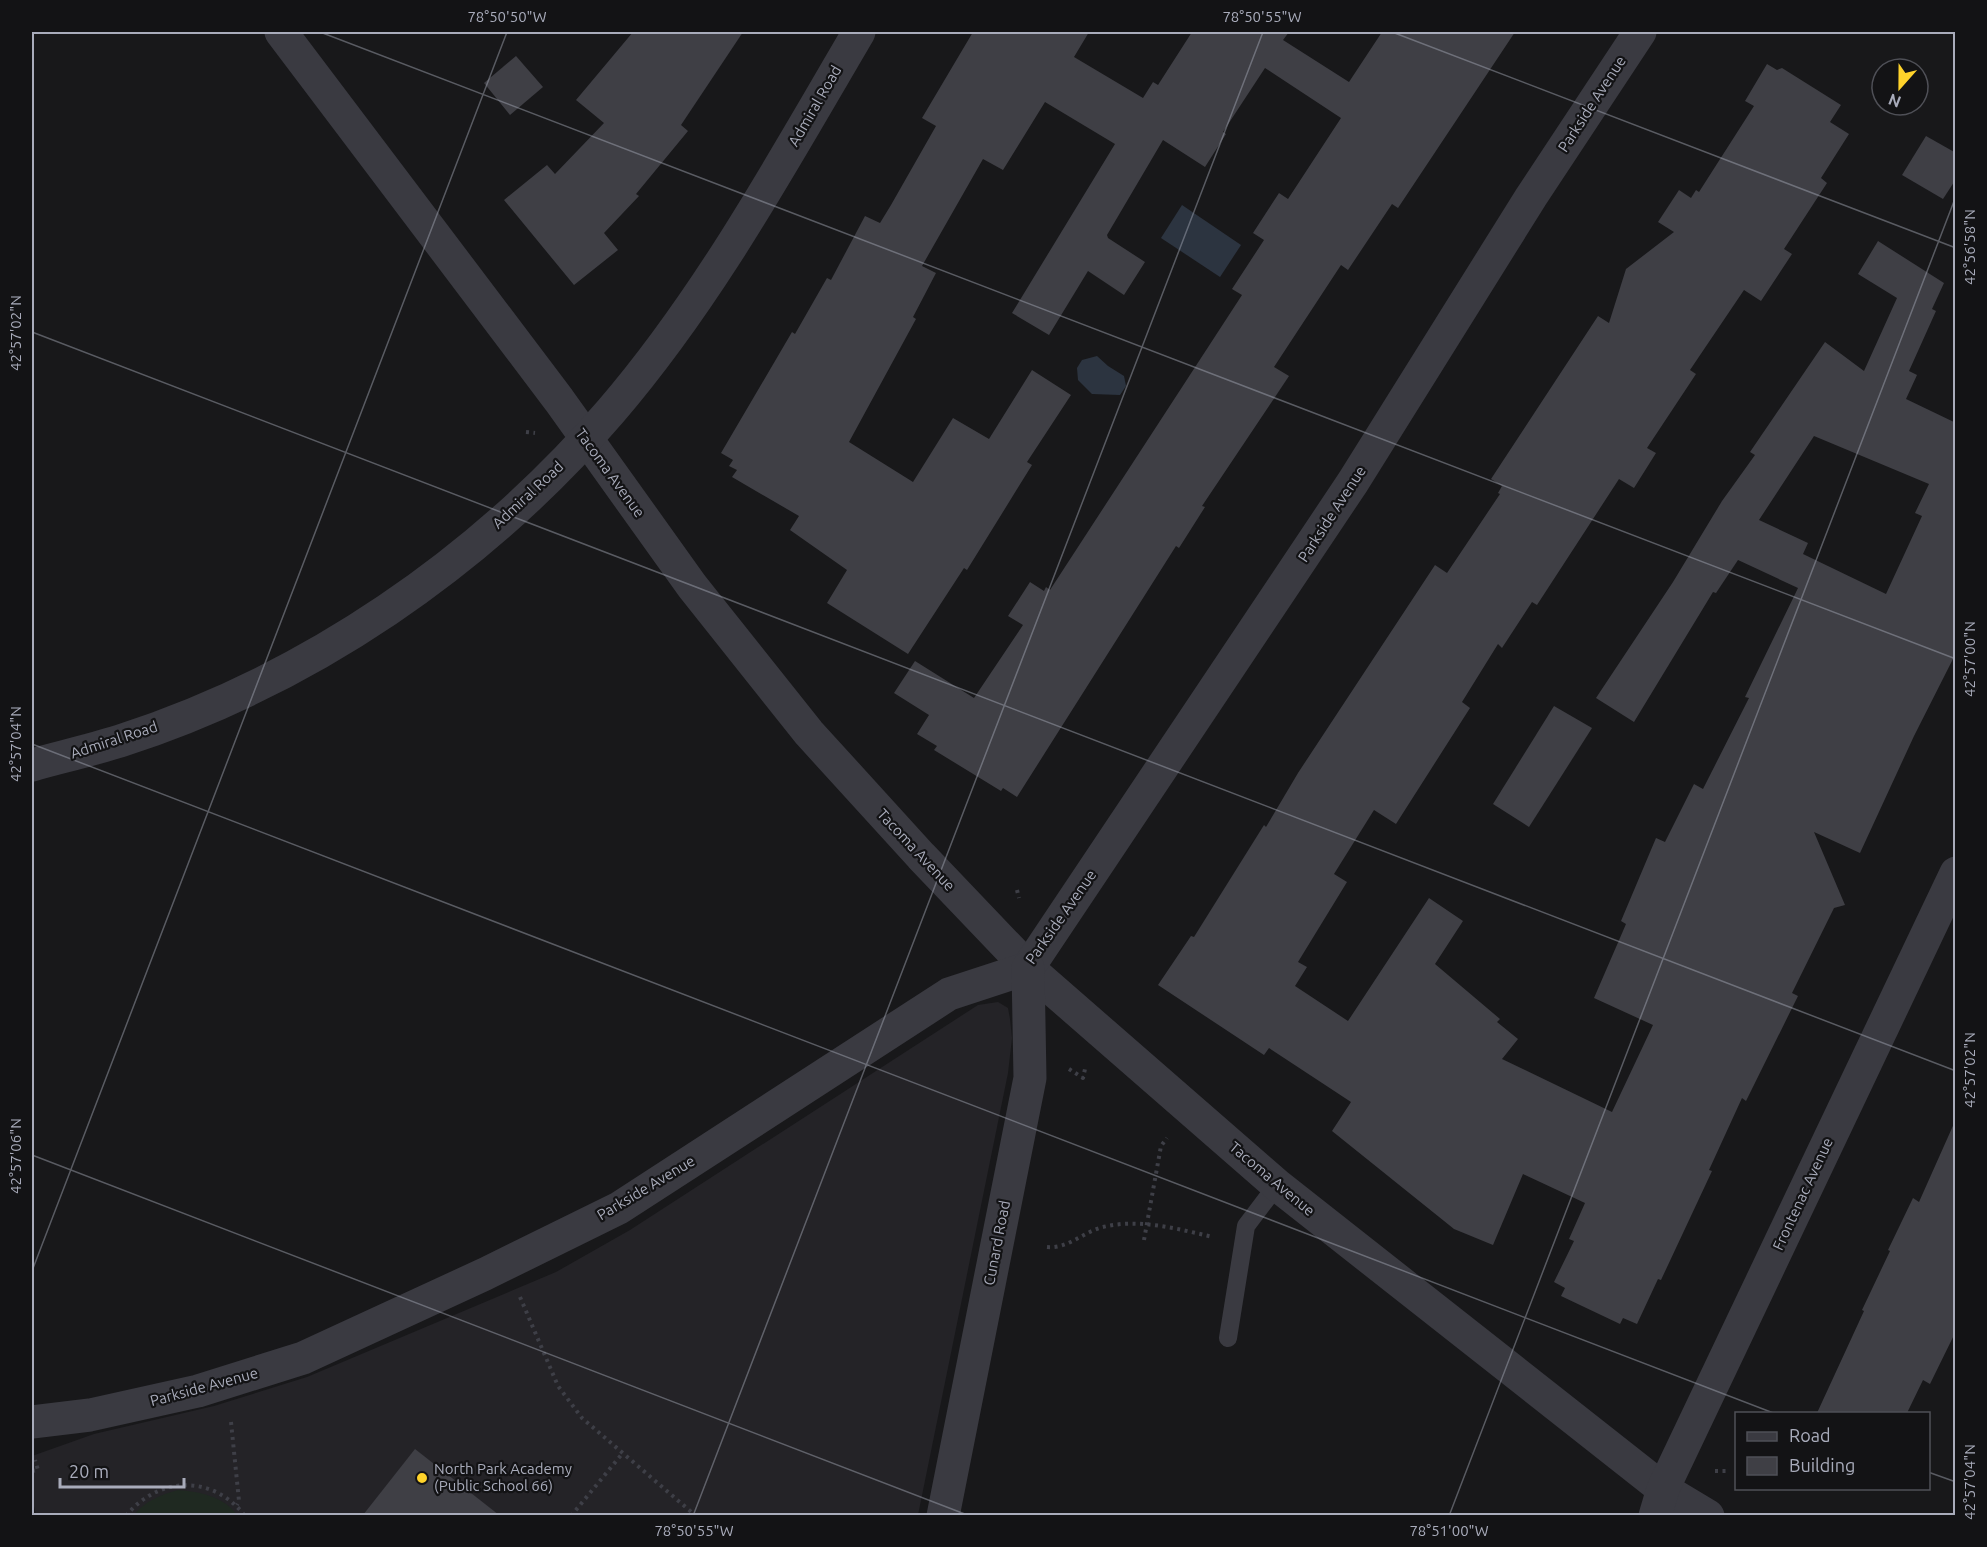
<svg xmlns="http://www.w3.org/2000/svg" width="1987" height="1547" font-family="Ubuntu,sans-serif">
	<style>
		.built { fill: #242327 }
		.green { fill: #1f2921 }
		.water { fill: #2c3440 }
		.building { fill: #3f3f45; fill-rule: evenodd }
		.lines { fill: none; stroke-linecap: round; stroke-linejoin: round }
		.path { stroke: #3e3f47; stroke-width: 4; stroke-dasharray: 3 4.5; stroke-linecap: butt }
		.service { stroke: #3a3a41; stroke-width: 18 }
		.minor { stroke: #3a3a41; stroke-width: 33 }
		.ticks { fill: none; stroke: #a9acbb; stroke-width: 1.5; stroke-opacity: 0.45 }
		.poi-dot { fill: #ffd32b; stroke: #131315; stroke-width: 2 }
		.labels { text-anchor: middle; stroke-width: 4.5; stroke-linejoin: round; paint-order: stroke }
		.street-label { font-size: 15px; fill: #a9acbb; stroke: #131315 }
		.poi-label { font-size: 15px; fill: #a9acbb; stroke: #131315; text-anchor: start }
		.neatline { fill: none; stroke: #a9acbb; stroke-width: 2 }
		.ticks-label { font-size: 15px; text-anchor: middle; fill: #a9acbb }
	</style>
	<rect width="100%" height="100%" fill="#18181a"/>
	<path class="built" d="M998 1002 1008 1008 1010 1019 1012 1038 1008 1073 918 1515H36L32 1498V1456L94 1434 214 1406 307 1377 556 1272 630 1230 978 1005Z"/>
	<path class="green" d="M178 1490C200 1492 223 1496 237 1515H134C145 1501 160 1495 178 1490Z"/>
	<g class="water">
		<path d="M1182 205 1241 245 1220 277 1161 238Z"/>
		<path d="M1097 356 1108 366 1124 376 1126 386 1120 395 1092 394 1078 380 1077 368 1082 360Z"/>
	</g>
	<g class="building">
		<path d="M633 32H743L681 125 688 131 636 194 639 196 604 233 618 250 574 285 504 200 547 165 555 174 604 123 576 100Z"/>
		<path d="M973 32H1089L1074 57 1143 98 1153 82 1158 85 1192 32H1289L1283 40 1349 82 1382 32H1515L1398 208 1392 204 1348 270 1341 265 1274 367 1289 376 1202 506 1205 507 1179 548 1176 546 1017 797 1003 788 1001 791 934 750 937 746 917 734 929 715 894 693 915 661 974 698 1023 625 1008 616 1030 582 1044 591 1046 587 1050 590 1242 295 1232 289 1264 240 1253 233 1279 193 1288 199 1341 118 1265 68 1223 132 1226 134 1205 167 1163 140 1107 235 1108 238 1145 262 1124 295 1088 271 1049 335 1012 313 1115 144 1045 102 1003 170 983 159 922 266 936 273 913 317 916 319 849 442 913 482 953 418 989 439 1032 370 1071 395 1027 462 1032 465 967 570 964 568 908 654 827 603 847 570 790 530 799 516 732 477 737 470 729 466 733 460 721 453 792 332 795 334 827 278 831 280 865 216 880 223 891 205 936 126 922 118Z"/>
		<path d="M516 56 543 87 510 115 484 83Z"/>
		<path d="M1767 64 1777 70 1782 68 1841 105 1830 122 1849 134 1821 178 1827 183 1784 249 1792 254 1761 301 1744 290 1690 370 1696 374 1647 448 1656 453 1634 488 1619 479 1537 605 1532 602 1502 648 1498 644 1462 702 1470 708 1396 824 1374 810 1334 874 1347 882 1298 962 1307 967 1295 986 1348 1021 1429 898 1463 921 1435 964 1500 1019 1497 1022 1518 1039 1502 1059 1612 1112 1653 1025 1594 998 1626 924 1621 921 1656 838 1665 842 1694 784 1703 789 1749 698 1745 697 1798 588 1738 560 1716 593 1713 592 1634 722 1596 698 1673 582 1722 501 1755 455 1750 452 1825 342 1864 371 1897 298 1858 274 1878 241 1944 283 1932 309 1936 311 1909 371 1917 375 1906 399 1956 423 1955 655 1914 736 1860 853 1814 832 1845 905 1834 908 1792 993 1798 996 1746 1101 1742 1098 1709 1170 1712 1171 1661 1280 1658 1279 1637 1324 1623 1318 1620 1324 1561 1296 1565 1288 1554 1282 1574 1241 1569 1239 1585 1203 1523 1174 1493 1245 1454 1229 1332 1131 1351 1102 1269 1048 1264 1055 1158 985 1191 936 1194 937 1264 825 1266 827 1298 773 1435 565 1447 573 1500 494 1498 493 1502 486 1491 479 1598 316 1609 323 1626 269 1674 232 1658 222 1679 190 1691 198 1696 190 1699 192 1754 106 1745 101ZM1814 436 1929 484 1915 513 1922 516 1886 594 1803 554 1808 543 1759 520Z"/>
		<path d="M1926 136 1956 153V179L1943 199 1902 175Z"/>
		<path d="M1554 706 1592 728 1529 827 1493 804Z"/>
		<path d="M1956 1119V1331L1930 1384 1923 1380 1907 1413H1817L1864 1311 1862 1310 1890 1251 1888 1250 1913 1198 1919 1202Z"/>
		<path d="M415 1449 499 1515H363Z"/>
	</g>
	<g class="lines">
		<g class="path">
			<path d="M526 432 535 433"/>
			<path d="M1017 890 1019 898"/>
			<path d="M1069 1069 1083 1078 1085 1069"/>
			<path d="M1144 1240 1161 1146 1167 1138"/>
			<path d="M1047 1247C1068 1249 1083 1232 1103 1227 1139 1218 1178 1229 1213 1237"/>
			<path d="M520 1297 558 1386 582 1418 696 1516"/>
			<path d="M231 1422 239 1501 237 1505"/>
			<path d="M32 1471 38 1470 35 1460"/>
			<path d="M1715 1471H1726"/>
			<path d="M126 1516C158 1476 213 1474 245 1516"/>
			<path d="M571 1516 622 1454"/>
		</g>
		<path class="service" d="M1228 1338 1246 1226 1277 1185"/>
		<g class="minor">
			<path d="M281 32 559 400 692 586 809 733 921 856 1028 968 1277 1185 1663 1489 1708 1516"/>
			<path d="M32 765C61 757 91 750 120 741 309 680 481 562 611 411 709 297 783 161 859 32"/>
			<path d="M32 1422 90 1415 198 1391 303 1358 485 1274 619 1208 949 994 1028 968 1353 482 1531 197 1640 32"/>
			<path d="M943 1516 1030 1078 1028 968"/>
			<path d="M1655 1516 1663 1489 1956 873"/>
		</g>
	</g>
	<path class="ticks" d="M320 32 1956 659M1392 32 1956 248M32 332 1956 1071M32 744 1776 1414M32 1155 970 1516M32 1271 507 32M1928 1472 1956 1482M693 1516 1263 32M1449 1516 1956 196"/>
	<circle class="poi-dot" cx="422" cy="1478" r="6"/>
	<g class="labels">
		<g class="street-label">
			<text transform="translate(1592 104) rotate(-57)" y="5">Parkside Avenue</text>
			<text transform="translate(815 106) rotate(-60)" y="5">Admiral Road</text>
			<text transform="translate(610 473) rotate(54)" y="5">Tacoma Avenue</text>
			<text transform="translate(528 495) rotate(-43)" y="5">Admiral Road</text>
			<text transform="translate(1332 514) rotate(-57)" y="5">Parkside Avenue</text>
			<text transform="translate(114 740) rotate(-18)" y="5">Admiral Road</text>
			<text transform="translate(916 850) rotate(47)" y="5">Tacoma Avenue</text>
			<text transform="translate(1061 917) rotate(-55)" y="5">Parkside Avenue</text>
			<text transform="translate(1272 1179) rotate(40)" y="5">Tacoma Avenue</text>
			<text transform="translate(646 1188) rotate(-31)" y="5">Parkside Avenue</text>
			<text transform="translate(1803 1194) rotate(-65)" y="5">Frontenac Avenue</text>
			<text transform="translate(997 1243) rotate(-79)" y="5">Cunard Road</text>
			<text transform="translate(204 1387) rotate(-15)" y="5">Parkside Avenue</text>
		</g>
		<g class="poi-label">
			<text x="434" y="1474">North Park Academy<tspan x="434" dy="17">(Public School 66)</tspan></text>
		</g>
	</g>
	<rect width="1987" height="1547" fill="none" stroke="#131315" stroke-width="66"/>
	<rect x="1735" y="1412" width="195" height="78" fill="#131315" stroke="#4f5057" stroke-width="1.5"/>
	<rect x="1747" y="1432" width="30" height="9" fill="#3a3a41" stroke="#4f5057" stroke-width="1.5"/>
	<text x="1789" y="1442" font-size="18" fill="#a9acbb">Road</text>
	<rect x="1747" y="1457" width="30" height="18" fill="#3f3f45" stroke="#4f5057" stroke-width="1.5"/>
	<text x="1789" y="1472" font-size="18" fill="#a9acbb">Building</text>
	<g transform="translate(1900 87) rotate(201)"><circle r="28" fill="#131315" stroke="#4f5057" stroke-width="1.5"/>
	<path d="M0-4.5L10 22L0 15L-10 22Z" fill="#ffd32b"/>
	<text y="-9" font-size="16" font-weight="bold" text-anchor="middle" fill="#a9acbb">N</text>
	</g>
	<path d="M60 1478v9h124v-9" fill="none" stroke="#a9acbb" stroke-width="3"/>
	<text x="69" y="1478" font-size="18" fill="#a9acbb" stroke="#131315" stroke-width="4.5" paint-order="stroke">20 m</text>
	<rect x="33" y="33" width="1921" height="1481" class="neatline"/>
	<g class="ticks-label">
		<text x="507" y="22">78°50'50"W</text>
		<text x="1262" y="22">78°50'55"W</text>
		<text transform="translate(1970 247) rotate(-90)" y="5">42°56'58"N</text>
		<text transform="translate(16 333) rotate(-90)" y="5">42°57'02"N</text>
		<text transform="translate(1970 659) rotate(-90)" y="5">42°57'00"N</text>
		<text transform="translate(16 744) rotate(-90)" y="5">42°57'04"N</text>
		<text transform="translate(1970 1070) rotate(-90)" y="5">42°57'02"N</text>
		<text transform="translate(16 1156) rotate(-90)" y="5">42°57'06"N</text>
		<text transform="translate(1970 1482) rotate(-90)" y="5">42°57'04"N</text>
		<text x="694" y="1536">78°50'55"W</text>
		<text x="1449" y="1536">78°51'00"W</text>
	</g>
</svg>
